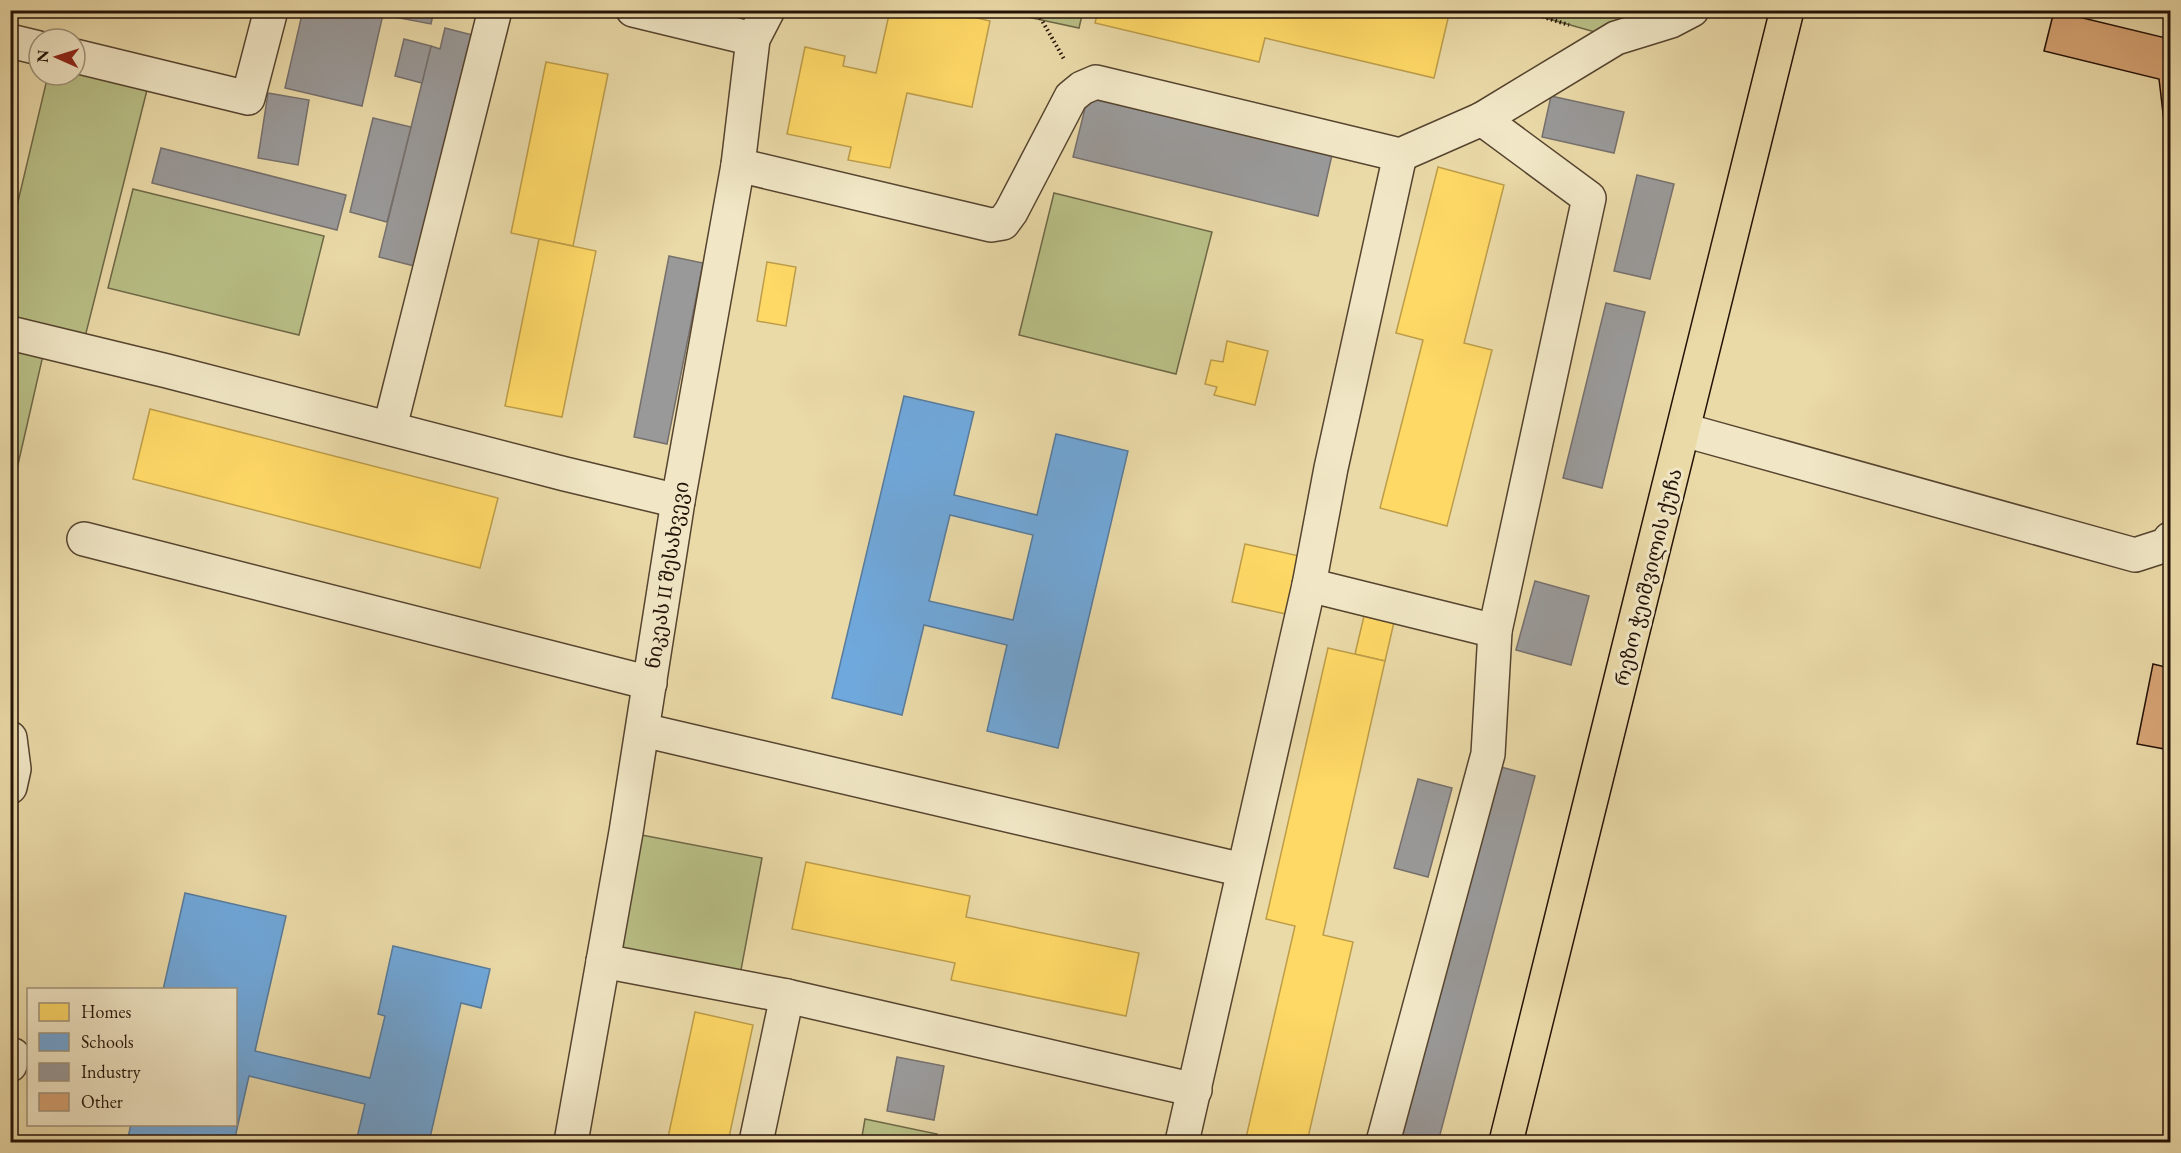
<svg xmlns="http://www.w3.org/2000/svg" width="2181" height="1153" font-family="'EB Garamond','Noto Serif Georgian',serif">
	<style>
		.green { fill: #b8bf86; stroke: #6e6846; stroke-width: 1.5 }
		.homes { fill: #ffd966; stroke: #bd9d4a; stroke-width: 1.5 }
		.schools { fill: #6fa8dc; stroke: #587b9c; stroke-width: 1.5; fill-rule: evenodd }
		.industry { fill: #999; stroke: #76706d; stroke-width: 1.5 }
		.building { fill: #d6a374; stroke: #241207; stroke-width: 1.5 }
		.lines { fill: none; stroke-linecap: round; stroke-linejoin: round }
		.minor-casing { stroke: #56442f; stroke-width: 36 }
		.major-casing { stroke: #241207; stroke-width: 36 }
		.path { stroke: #241207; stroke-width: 4; stroke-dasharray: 1.5 3; stroke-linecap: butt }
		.minor { stroke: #f1e7c6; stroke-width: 33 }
		.major { stroke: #eadaa8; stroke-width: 33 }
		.labels { text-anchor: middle; stroke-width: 6; stroke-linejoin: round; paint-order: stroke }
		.street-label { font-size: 20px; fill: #241207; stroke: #f1e7c6 }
	</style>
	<rect width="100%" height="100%" fill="#eadaa8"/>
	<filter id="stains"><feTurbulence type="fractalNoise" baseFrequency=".00333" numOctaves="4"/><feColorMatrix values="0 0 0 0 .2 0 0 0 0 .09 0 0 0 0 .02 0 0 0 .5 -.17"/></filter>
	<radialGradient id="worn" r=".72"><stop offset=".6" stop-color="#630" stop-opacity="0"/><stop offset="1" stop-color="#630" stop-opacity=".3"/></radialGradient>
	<g class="green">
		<path d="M1000 11H1083L1079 28Z"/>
		<path d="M1521 11H1692L1616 38Z"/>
		<path d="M75 56 151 74 82 349 46 342 11 495V231L48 75H75Z"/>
		<path d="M133 189 324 236 299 335 108 288Z"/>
		<path d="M1054 193 1212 232 1176 374 1019 335Z"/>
		<path d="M626 832 762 858 738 986 603 961Z"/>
		<path d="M865 1119 937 1134 935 1142H861Z"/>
	</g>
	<g class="homes">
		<path d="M179 10H207L206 16Z"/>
		<path d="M890 10H943L990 21 972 107 907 93 890 168 848 160 851 147 787 134 805 47 845 56 843 66 876 73Z"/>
		<path d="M1098 10H1450L1434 78 1265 38 1259 62 1095 23Z"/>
		<path d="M546 62 608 74 573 246 511 233Z"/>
		<path d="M1438 167 1504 185 1464 343 1492 350 1447 526 1380 508 1423 340 1396 333Z"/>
		<path d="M539 239 596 251 562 417 505 406Z"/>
		<path d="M767 262 796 267 786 326 757 321Z"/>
		<path d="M1227 341 1268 351 1255 405 1214 395 1217 387 1205 384 1211 360 1223 362Z"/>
		<path d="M150 409 498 498 480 568 133 479Z"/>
		<path d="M1245 544 1299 556 1286 614 1232 602Z"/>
		<path d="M1364 616 1394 622 1385 661 1355 654Z"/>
		<path d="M1328 648 1385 661 1323 935 1353 942 1307 1142H1245L1295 926 1266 919Z"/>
		<path d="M806 862 970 896 966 917 1139 953 1126 1016 951 980 955 963 792 929Z"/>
		<path d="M695 1012 753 1025 728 1142H667Z"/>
	</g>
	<g class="schools">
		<path d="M904 396 974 412 954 495 1037 515 1056 434 1128 451 1058 748 987 731 1007 645 924 625 902 715 832 698ZM950 515 1033 535 1013 620 929 601Z"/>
		<path d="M185 893 286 916 255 1051 370 1078 385 1016 378 1014 393 946 490 969 481 1008 461 1003 429 1142H356L365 1104 249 1076 234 1142H127L131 1124H236V990H163Z"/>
	</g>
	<g class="industry">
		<path d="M303 10H384L362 106 285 88Z"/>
		<path d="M395 10H434L431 24 394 17Z"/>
		<path d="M445 28 480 37 422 268 379 257 431 46 440 49Z"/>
		<path d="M404 39 431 46 422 83 395 76Z"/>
		<path d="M268 93 309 100 298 165 258 158Z"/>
		<path d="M1088 96 1332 155 1318 216 1073 157Z"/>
		<path d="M1551 96 1624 112 1614 153 1542 137Z"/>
		<path d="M373 118 411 127 387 222 350 212Z"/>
		<path d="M161 148 346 195 337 230 152 183Z"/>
		<path d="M1637 175 1674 184 1650 279 1614 271Z"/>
		<path d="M669 256 703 263 667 444 634 437Z"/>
		<path d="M1606 303 1645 312 1602 488 1563 478Z"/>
		<path d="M1535 581 1589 596 1571 665 1516 650Z"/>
		<path d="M1497 766 1535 776 1438 1142H1398Z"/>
		<path d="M1418 779 1452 788 1428 877 1394 868Z"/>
		<path d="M897 1057 944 1066 934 1120 887 1111Z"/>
	</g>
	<g class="building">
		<path d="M2054 11 2170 39V173L2159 79 2044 51Z"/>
		<path d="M2153 664 2170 668V750L2137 744Z"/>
	</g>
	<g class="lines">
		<g class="minor-casing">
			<g id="minor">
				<path d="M633 10 753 39"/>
				<path d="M10 41 39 48"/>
				<path d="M75 56 248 98 271 10"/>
				<path d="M738 165 991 225 1003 223 1011 212 1071 97 1082 88 1096 82 1400 155 1482 119 1616 38 1671 21 1692 10"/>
				<path d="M10 333 167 371 565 474 678 501"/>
				<path d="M390 427 495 10"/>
				<path d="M1684 430 2135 555 2166 545 2170 539"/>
				<path d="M84 539 650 683"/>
				<path d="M1309 585 1495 631"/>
				<path d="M643 730 1243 870"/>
				<path d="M10 738 14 769 10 787"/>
				<path d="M603 961 787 996 1195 1090"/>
				<path d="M10 1065 13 1055"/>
				<path d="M571 1142 626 832 678 501 738 165 753 39 768 10"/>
				<path d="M756 1142 787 996"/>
				<path d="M1182 1142 1309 585 1331 468 1400 155"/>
				<path d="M1383 1142 1488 754 1495 631 1589 198 1482 119"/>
			</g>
		</g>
		<g class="major-casing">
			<path id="major" d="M1506 1142 1787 10"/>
		</g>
		<g class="path">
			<path d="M1036 10 1064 59"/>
			<path d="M1521 10 1569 25"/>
		</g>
		<use href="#minor" class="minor"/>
		<use href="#major" class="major"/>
	</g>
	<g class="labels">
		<g class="street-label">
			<text transform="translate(667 575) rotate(-81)" y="7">ნიკეას II შესახვევი</text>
			<text transform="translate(1648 577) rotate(-76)" y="7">რეზო ჭეიშვილის ქუჩა</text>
		</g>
	</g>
	<rect width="2181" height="1153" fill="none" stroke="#eadaa8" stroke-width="36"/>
	<rect x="12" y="12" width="2157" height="1129" fill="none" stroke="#241207" stroke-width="3"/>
	<rect x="18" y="18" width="2145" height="1117" fill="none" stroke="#241207" stroke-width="1.5"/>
	<rect x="27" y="988" width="210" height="138" fill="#f1e7c6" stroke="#9f927a" stroke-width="1.5"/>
	<rect x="39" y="1003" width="30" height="18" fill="#ffd966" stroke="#9f927a" stroke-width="1.5"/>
	<text x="81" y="1018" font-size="18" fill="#241207">Homes</text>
	<rect x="39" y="1033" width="30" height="18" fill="#6fa8dc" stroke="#9f927a" stroke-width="1.5"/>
	<text x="81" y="1048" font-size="18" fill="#241207">Schools</text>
	<rect x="39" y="1063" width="30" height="18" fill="#999999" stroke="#9f927a" stroke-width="1.5"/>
	<text x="81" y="1078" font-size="18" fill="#241207">Industry</text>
	<rect x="39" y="1093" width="30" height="18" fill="#d6a374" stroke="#9f927a" stroke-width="1.5"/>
	<text x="81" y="1108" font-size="18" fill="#241207">Other</text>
	<g transform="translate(57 57) rotate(273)"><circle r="28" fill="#f1e7c6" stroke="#9f927a" stroke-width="1.5"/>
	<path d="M0-4.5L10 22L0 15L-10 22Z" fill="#8f2418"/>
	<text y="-9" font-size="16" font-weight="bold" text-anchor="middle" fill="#241207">N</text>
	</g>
	<rect width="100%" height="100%" filter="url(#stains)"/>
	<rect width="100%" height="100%" fill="url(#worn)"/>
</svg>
